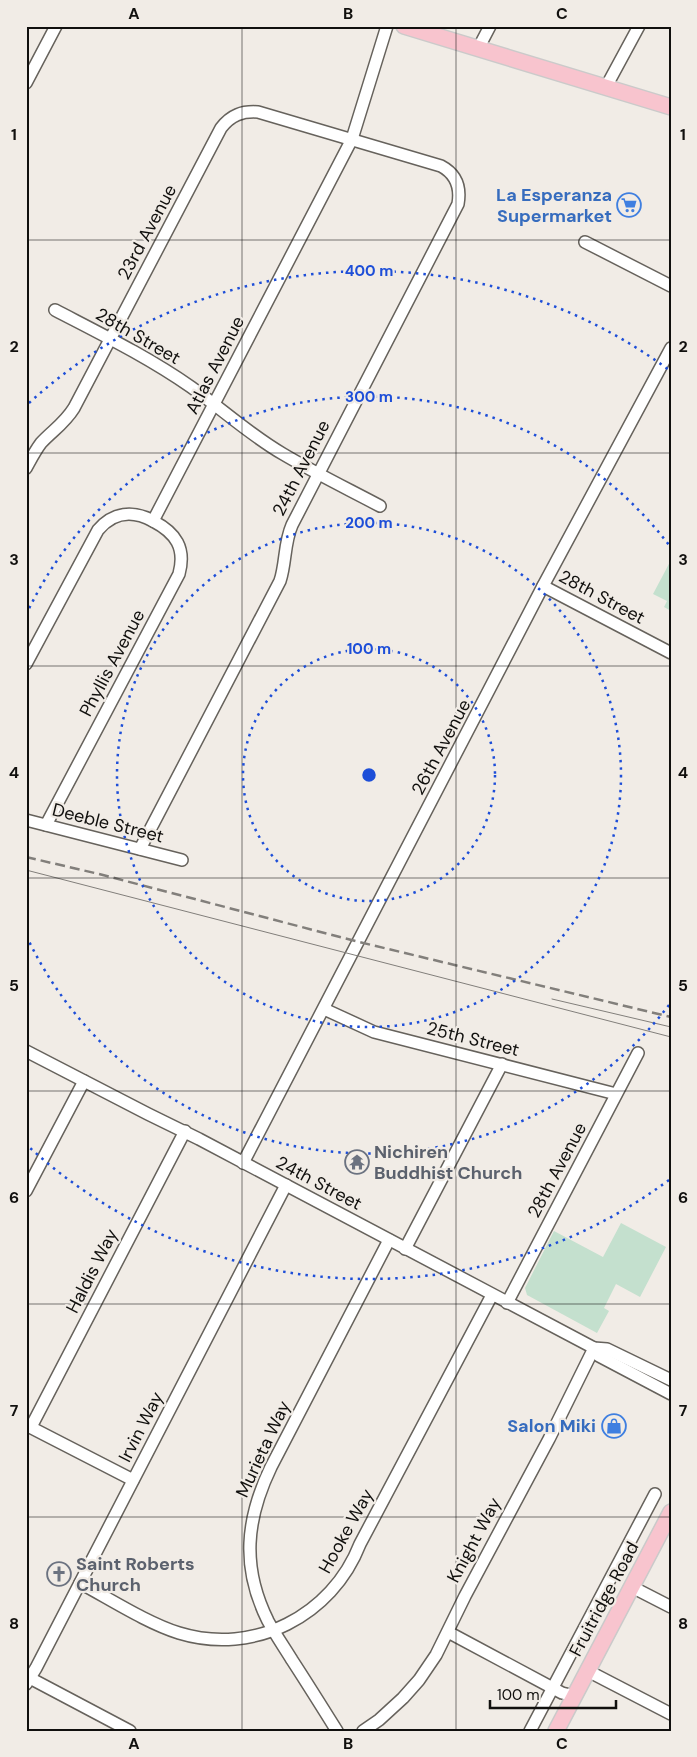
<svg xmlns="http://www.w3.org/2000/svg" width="697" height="1757" font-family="'DM Sans',sans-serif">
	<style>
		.green { fill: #c4e0ce }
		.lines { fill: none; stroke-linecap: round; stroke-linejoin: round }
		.minor-casing { stroke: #66625c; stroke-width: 14 }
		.major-casing { stroke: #cbcaca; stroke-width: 18 }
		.minor { stroke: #fff; stroke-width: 11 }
		.major { stroke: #f8c4ce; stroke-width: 15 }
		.tram { stroke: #827f7b; stroke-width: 1 }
		.rail { stroke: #827f7b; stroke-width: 2.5; stroke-dasharray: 10 5; stroke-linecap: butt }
		.grid { fill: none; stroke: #11100e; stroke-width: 1; stroke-opacity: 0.55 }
		.ring { fill: none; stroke: #1d4ed8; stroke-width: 2.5; stroke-dasharray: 2.5 5 }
		.labels { text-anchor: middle; stroke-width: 4.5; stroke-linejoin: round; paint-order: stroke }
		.shop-label { font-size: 18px; font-weight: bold; fill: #366cbe; stroke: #f1ece6; text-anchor: end }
		.street-label { font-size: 18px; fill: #11100e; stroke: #f1ece6 }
		.worship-label { font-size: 18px; font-weight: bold; fill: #5b616d; stroke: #f1ece6; text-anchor: start }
		.centre { fill: #1d4ed8; stroke: #f1ece6; stroke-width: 2.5 }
		.ring-label { font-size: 15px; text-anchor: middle; font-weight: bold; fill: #1d4ed8; stroke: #f1ece6; stroke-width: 4.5; stroke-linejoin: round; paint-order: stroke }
		.neatline { fill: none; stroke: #11100e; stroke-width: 2 }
		.grid-label { font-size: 16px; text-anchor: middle; font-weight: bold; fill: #11100e }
	</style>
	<rect width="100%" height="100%" fill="#f1ece6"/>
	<g class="green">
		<path d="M671 560V611L664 607 667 601 653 594Z"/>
		<path d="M621 1223 666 1247 640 1297 616 1284 604 1308 609 1311 597 1333 527 1295 525 1288 554 1231 603 1257Z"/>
	</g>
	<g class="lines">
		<g class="minor-casing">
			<g id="minor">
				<path d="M478 49 490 26"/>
				<path d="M26 83 56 26"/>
				<path d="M606 87 639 26"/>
				<path d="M585 242 671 286"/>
				<path d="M55 310C101 334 148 357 191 387 222 409 250 435 283 454 315 473 348 489 380 506"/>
				<path d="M26 468C31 459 35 451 41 443 53 430 64 424 74 408L221 128C231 115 242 111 258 112L441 166C456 174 461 187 458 204L292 525C284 543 286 563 280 581L140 849"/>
				<path d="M153 521 352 139 387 26"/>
				<path d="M543 586 671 653"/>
				<path d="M26 664 98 530C113 512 133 510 153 521 176 533 186 548 179 574L46 825"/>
				<path d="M26 820 182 860"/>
				<path d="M324 1009 374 1032 616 1094"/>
				<path d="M26 1051 148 1114 199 1139 594 1348 607 1349 671 1380"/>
				<path d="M243 1163 543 586 671 348"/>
				<path d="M26 1191 84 1081"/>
				<path d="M405 1249 502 1064"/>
				<path d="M507 1303 638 1053"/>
				<path d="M594 1348 599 1356 671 1394"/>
				<path d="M26 1425 133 1480"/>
				<path d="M31 1427 185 1131"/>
				<path d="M80 1583C110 1599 147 1623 179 1633 254 1656 332 1616 360 1544L492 1295"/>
				<path d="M632 1587 671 1607"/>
				<path d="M448 1632 562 1693 575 1696"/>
				<path d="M588 1671 671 1714"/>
				<path d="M26 1676 130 1731"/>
				<path d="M26 1684 36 1668 286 1185"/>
				<path d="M337 1731C322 1707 307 1683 292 1660 284 1647 275 1634 268 1621 241 1567 246 1519 271 1467L389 1240"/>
				<path d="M363 1731 379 1720 403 1698 419 1680 436 1655 465 1596 549 1439 594 1348"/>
				<path d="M530 1731 655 1494"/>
			</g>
		</g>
		<g class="major-casing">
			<g id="major">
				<path d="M404 26 671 107"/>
				<path d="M556 1731 671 1512"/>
			</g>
		</g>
		<use href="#minor" class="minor"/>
		<use href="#major" class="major"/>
		<g class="tram">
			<path d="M26 870 671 1037"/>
			<path d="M552 999 671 1027"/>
		</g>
		<path class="rail" d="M26 857 99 874 359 942 671 1017"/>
	</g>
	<path class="grid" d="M242 26V1731M456 26V1731M26 240H671M26 453H671M26 666H671M26 878H671M26 1091H671M26 1304H671M26 1517H671"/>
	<g class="ring">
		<circle cx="369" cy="775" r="126"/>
		<circle cx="369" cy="775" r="252"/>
		<path d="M669 1005A378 378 0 0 1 26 935M26 615A378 378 0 0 1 669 545"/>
		<path d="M669 1180A504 504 0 0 1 29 1147M29 403A504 504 0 0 1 669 370"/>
	</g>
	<defs>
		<g id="supermarket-ring" transform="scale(1.25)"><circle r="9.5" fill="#f1ece6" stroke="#3f7fe0" stroke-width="1.5"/><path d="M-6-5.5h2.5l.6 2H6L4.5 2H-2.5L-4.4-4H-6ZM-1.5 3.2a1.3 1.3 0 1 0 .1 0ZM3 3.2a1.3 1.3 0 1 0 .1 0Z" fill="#3f7fe0"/></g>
		<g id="temple-ring" transform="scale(1.25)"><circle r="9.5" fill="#f1ece6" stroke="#6b7280" stroke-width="1.5"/><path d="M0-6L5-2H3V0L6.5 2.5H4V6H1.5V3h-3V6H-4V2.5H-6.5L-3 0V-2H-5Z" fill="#6b7280"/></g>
		<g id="shop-ring" transform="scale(1.25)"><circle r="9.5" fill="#f1ece6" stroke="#3f7fe0" stroke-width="1.5"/><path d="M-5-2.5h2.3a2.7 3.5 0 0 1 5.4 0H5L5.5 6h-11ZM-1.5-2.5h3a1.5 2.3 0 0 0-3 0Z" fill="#3f7fe0"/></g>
		<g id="church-ring" transform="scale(1.25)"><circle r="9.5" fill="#f1ece6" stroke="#6b7280" stroke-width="1.5"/><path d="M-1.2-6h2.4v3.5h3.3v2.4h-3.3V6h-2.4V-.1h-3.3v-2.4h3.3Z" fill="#6b7280"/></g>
	</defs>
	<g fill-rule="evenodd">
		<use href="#supermarket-ring" x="629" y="205"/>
		<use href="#temple-ring" x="357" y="1162"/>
		<use href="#shop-ring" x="614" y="1426"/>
		<use href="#church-ring" x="59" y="1574"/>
	</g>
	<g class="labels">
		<g class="shop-label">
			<text x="612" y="201">La Esperanza<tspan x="612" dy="21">Supermarket</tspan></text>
			<text x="596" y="1432">Salon Miki</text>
		</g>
		<g class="street-label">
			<text transform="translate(147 232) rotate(-62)" y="6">23rd Avenue</text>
			<text transform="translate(138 336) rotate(30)" y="6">28th Street</text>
			<text transform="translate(215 365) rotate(-63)" y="6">Atlas Avenue</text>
			<text transform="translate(301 468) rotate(-63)" y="6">24th Avenue</text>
			<text transform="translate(602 597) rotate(28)" y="6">28th Street</text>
			<text transform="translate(112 663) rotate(-62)" y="6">Phyllis Avenue</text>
			<text transform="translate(441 747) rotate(-62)" y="6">26th Avenue</text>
			<text transform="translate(108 823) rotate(14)" y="6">Deeble Street</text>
			<text transform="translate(473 1039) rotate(14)" y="6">25th Street</text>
			<text transform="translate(557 1170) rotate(-62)" y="6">28th Avenue</text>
			<text transform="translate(319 1183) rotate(28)" y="6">24th Street</text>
			<text transform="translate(92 1271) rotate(-63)" y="6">Haldis Way</text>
			<text transform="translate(141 1427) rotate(-63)" y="6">Irvin Way</text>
			<text transform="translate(263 1449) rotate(-65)" y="6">Murieta Way</text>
			<text transform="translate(346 1531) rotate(-61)" y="6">Hooke Way</text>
			<text transform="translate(474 1540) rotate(-62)" y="6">Knight Way</text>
			<text transform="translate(604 1599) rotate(-62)" y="6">Fruitridge Road</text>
		</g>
		<g class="worship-label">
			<text x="374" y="1158">Nichiren<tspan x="374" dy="21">Buddhist Church</tspan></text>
			<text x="76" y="1570">Saint Roberts<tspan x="76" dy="21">Church</tspan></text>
		</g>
	</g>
	<circle cx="369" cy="775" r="8" class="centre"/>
	<g class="ring-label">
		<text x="369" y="276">400 m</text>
		<text x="369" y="402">300 m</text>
		<text x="369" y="528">200 m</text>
		<text x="369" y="654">100 m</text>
	</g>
	<rect width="697" height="1757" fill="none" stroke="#f1ece6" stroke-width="55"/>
	<path d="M490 1700v8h126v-8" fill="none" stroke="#11100e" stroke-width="2.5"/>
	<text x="497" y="1700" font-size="15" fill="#11100e" stroke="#f1ece6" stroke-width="4" paint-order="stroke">100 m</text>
	<rect x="28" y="28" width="642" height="1702" class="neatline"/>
	<g class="grid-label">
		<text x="134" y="19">A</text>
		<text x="348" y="19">B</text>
		<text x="562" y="19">C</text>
		<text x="14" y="140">1</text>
		<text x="683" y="140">1</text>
		<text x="14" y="352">2</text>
		<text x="683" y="352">2</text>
		<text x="14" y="565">3</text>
		<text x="683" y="565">3</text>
		<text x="14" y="778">4</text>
		<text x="683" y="778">4</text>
		<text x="14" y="991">5</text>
		<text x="683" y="991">5</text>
		<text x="14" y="1203">6</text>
		<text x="683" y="1203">6</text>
		<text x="14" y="1416">7</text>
		<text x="683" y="1416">7</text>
		<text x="14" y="1629">8</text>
		<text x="683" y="1629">8</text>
		<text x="134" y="1749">A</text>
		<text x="348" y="1749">B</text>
		<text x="562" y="1749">C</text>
	</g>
</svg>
